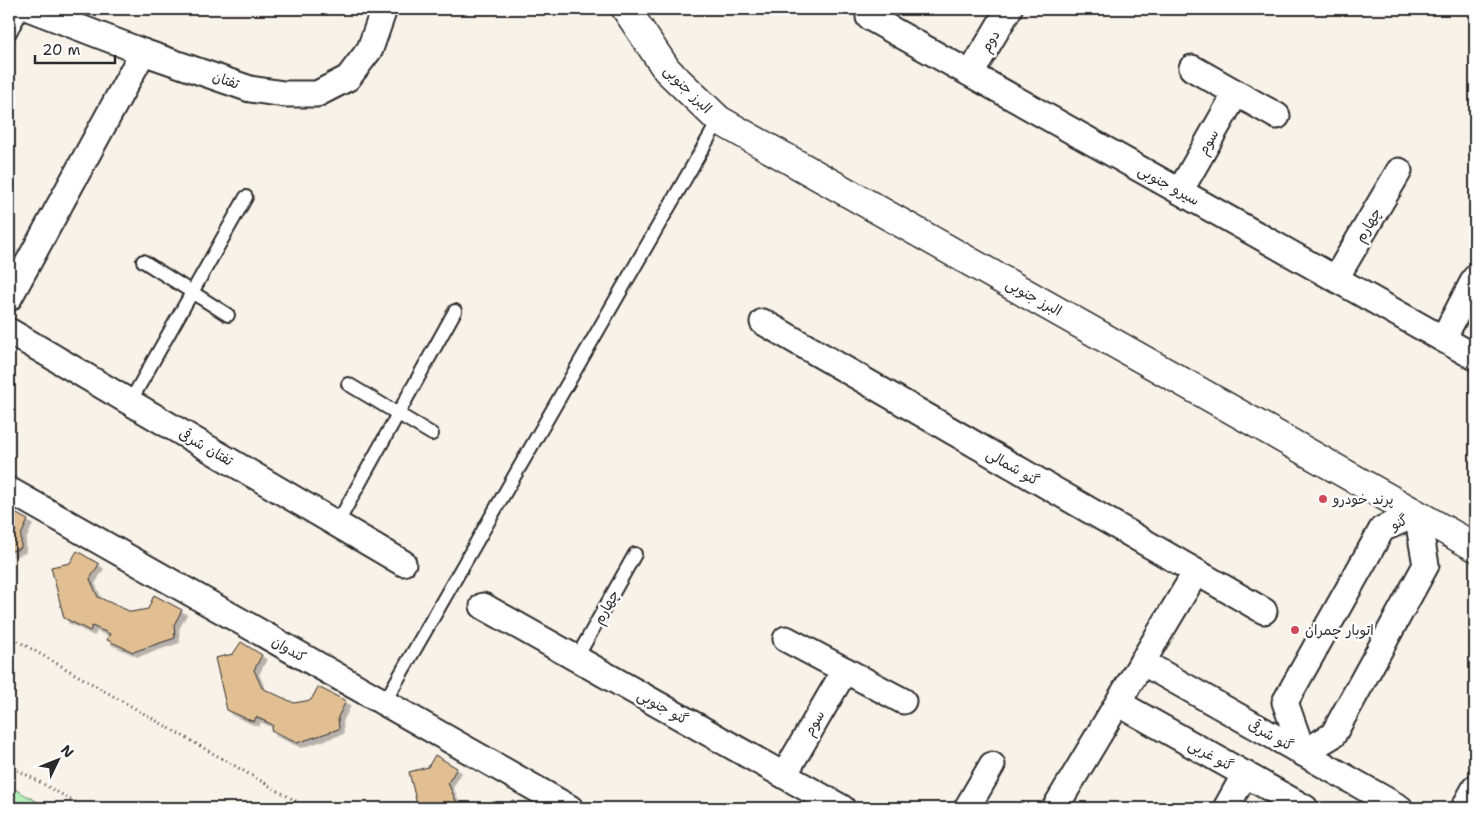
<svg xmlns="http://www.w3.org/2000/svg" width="1484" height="817" font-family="'Shantell Sans','Playpen Sans Arabic',sans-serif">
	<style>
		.green { fill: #b2f0b7; stroke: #6e8e71 }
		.building { fill: #e1bf93; stroke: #2b2b2b; filter: url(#shadow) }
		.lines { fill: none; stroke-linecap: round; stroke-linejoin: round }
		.lane-casing { stroke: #2b2b2b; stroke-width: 16 }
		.street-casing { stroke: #2b2b2b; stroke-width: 29 }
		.secondary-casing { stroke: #2b2b2b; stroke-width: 31 }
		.path { stroke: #2b2b2b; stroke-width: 3; stroke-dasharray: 1 4; stroke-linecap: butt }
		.lane { stroke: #fff; stroke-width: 12 }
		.street { stroke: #fff; stroke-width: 25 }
		.secondary { stroke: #fff; stroke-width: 28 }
		.poi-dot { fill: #d1495b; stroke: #fff; stroke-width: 2 }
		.labels { text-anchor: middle; stroke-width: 5; stroke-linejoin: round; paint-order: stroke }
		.street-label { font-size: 14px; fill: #2b2b2b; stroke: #fff }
		.poi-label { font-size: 14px; fill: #2b2b2b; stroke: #fff; text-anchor: start }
	</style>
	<defs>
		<filter id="shadow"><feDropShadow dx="4.5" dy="4.5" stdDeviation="0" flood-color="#0004"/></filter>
	</defs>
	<rect width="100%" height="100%" fill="#f9f2e9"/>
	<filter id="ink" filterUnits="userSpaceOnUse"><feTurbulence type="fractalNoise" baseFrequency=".02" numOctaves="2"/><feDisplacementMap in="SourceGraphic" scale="10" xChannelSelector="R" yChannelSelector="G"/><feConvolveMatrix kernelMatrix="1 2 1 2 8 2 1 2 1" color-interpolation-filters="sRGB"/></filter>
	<g filter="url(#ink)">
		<path class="green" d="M9 786 49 808H9Z"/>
		<g class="building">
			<path d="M9 510 28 520 21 535V548L9 552Z"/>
			<path d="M77 551 99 564 90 579 98 597 131 612 148 609 154 595 182 610 174 625 175 638 133 652 107 640 110 634 92 626 90 631 64 618 51 567 70 563Z"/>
			<path d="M241 642 262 655 254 670 262 688 294 703 311 700 318 687 346 701 338 717 339 729 297 743 271 731 273 725 256 717 254 722 227 710 215 658 233 654Z"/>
			<path d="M435 755 457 768 448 783 456 801 472 808H418L409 772 428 767Z"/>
			<path d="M512 800 529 808H508Z"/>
		</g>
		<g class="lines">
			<g class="lane-casing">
				<g id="lane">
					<path d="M9 34 23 9"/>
					<path d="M143 261 228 315"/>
					<path d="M348 384 432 434"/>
					<path d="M130 402 246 197"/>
					<path d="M337 524 455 311"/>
					<path d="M576 659 635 554"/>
					<path d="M384 703 719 120"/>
				</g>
			</g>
			<g class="street-casing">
				<g id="street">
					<path d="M31 9 143 52 250 89 284 94H317L348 78 370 49 384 9"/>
					<path d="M869 9V17L1475 357"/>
					<path d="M1192 68 1277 116"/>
					<path d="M971 73 1009 9"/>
					<path d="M1180 191 1236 93"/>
					<path d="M1336 278 1399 171"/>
					<path d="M9 298 143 52"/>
					<path d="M763 322 1264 611"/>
					<path d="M9 331 403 563"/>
					<path d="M1443 339 1475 278"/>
					<path d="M9 490 570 808"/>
					<path d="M1417 514 1426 565 1333 735 1303 753 1285 702 1382 529Z"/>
					<path d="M483 606 842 808"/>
					<path d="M786 639 903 701"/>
					<path d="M1142 662 1400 808"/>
					<path d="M1118 703 1305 808"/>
					<path d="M784 775 845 670"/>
					<path d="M967 808 992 765"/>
					<path d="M1055 808 1196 572"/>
					<path d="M1226 808 1245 774"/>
					<path d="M1464 808 1475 788"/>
				</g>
			</g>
			<g class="secondary-casing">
				<path id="secondary" d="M626 9 667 70 719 120 1475 547"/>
			</g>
			<g class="path">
				<path d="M9 636 308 808"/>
				<path d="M9 765 86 808"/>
			</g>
			<use href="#lane" class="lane"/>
			<use href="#street" class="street"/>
			<use href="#secondary" class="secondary"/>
		</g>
	</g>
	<g class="poi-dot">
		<circle cx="1323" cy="499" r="5"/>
		<circle cx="1295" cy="630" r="5"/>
	</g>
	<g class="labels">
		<g class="street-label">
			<text transform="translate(990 41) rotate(-59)" y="5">دوم</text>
			<text transform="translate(226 80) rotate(19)" y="5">تفتان</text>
			<text transform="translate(688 89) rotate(45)" y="5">البرز جنوبی</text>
			<text transform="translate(1208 142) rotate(-60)" y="5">سوم</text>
			<text transform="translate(1169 185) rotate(29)" y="5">سیرو جنوبی</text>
			<text transform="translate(1368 225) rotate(-60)" y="5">چهارم</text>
			<text transform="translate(1034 297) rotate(29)" y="5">البرز جنوبی</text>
			<text transform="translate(206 447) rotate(30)" y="5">تفتان شرقی</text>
			<text transform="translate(1013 467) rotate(30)" y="5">گنو شمالی</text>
			<text transform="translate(1399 522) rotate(-23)" y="5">گنو</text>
			<text transform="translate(606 607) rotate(-61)" y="5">چهارم</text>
			<text transform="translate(289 649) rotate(30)" y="5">کندوان</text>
			<text transform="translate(663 707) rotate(29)" y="5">گنو جنوبی</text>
			<text transform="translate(814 723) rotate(-60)" y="5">سوم</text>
			<text transform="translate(1271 735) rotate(29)" y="5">گنو شرقی</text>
			<text transform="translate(1211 755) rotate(29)" y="5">گنو غربی</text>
		</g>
		<g class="poi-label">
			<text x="1333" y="504">پرند خودرو</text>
			<text x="1305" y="635">اتوبار چمران</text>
		</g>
	</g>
	<rect width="1484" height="817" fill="none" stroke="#fff" stroke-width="30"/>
	<rect x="15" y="15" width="1454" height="787" fill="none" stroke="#2b2b2b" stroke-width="2" filter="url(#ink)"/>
	<g transform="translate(58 760) rotate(47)" stroke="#ffffff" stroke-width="4" paint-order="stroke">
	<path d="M0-4L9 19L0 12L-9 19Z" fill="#2b2b2b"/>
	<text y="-8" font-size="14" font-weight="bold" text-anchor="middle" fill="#2b2b2b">N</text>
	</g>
	<path d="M35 55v8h80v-8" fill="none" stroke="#2b2b2b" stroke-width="2.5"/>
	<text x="42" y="55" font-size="15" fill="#2b2b2b" stroke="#ffffff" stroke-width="4" paint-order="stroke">20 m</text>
</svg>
